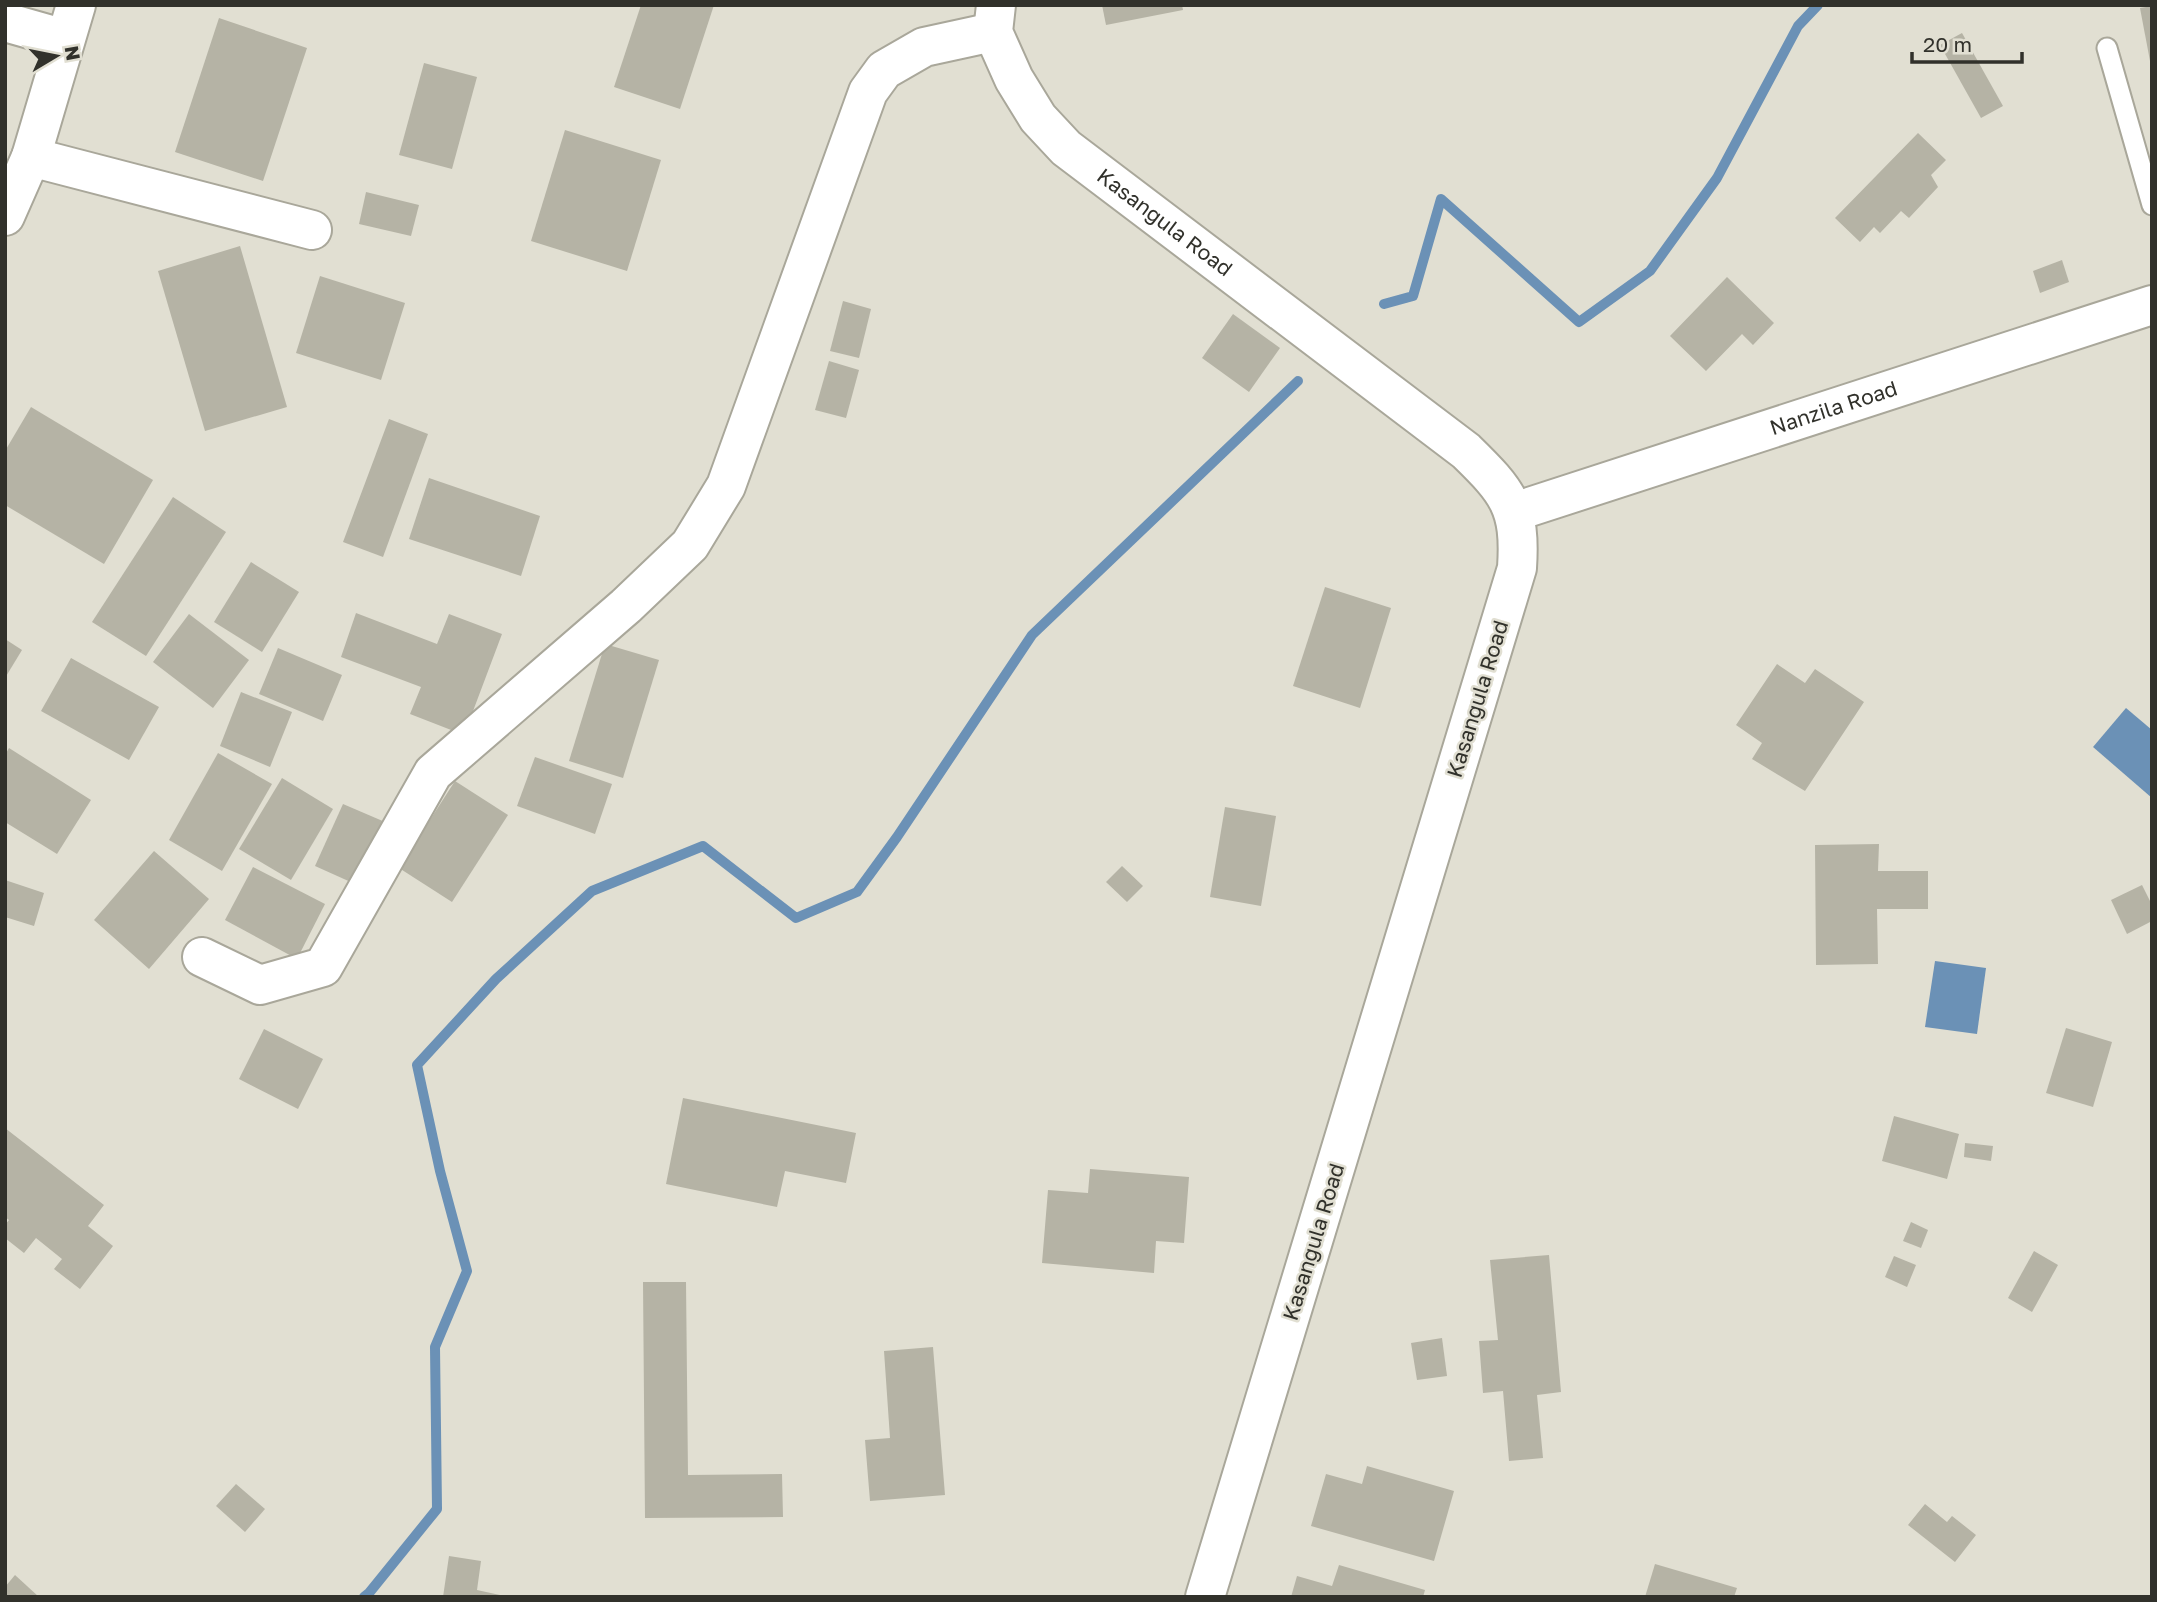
<svg xmlns="http://www.w3.org/2000/svg" width="2157" height="1602" font-family="'Golos Text',sans-serif">
	<style>
		.water { fill: #6b91b6 }
		.lines { fill: none; stroke-linecap: round; stroke-linejoin: round }
		.stream { stroke: #6b91b6; stroke-width: 10 }
		.building { fill: #b5b3a5 }
		.service-casing { stroke: #a9a79a; stroke-width: 23 }
		.minor-casing { stroke: #a9a79a; stroke-width: 42 }
		.secondary-casing { stroke: #a9a79a; stroke-width: 42 }
		.service { stroke: #fff; stroke-width: 19 }
		.minor { stroke: #fff; stroke-width: 38 }
		.secondary { stroke: #fff; stroke-width: 38 }
		.labels { text-anchor: middle; stroke-width: 5; stroke-linejoin: round; paint-order: stroke }
		.street-label { font-size: 21px; fill: #31312b; stroke: #e1dfd2 }
	</style>
	<rect width="100%" height="100%" fill="#e1dfd2"/>
	<g class="water">
		<path d="M2126 708 2152 730V798L2093 747Z"/>
		<path d="M1935 961 1986 968 1977 1034 1925 1027Z"/>
	</g>
	<g class="lines">
		<g class="stream">
			<path d="M1384 304 1413 296 1441 199 1579 322 1650 271 1717 178 1798 26 1818 5"/>
			<path d="M364 1597 369 1593 437 1509 435 1347 467 1271 440 1171 417 1065 496 979 592 891 703 846 796 918 857 892 897 837 1032 635 1298 381"/>
		</g>
	</g>
	<g class="building">
		<path d="M641 5H714L680 109 614 87Z"/>
		<path d="M1102 5H1182L1183 10 1106 25Z"/>
		<path d="M2152 6V61H2150L2140 8Z"/>
		<path d="M219 18 307 48 263 181 175 152Z"/>
		<path d="M1962 33 2003 106 1981 118 1940 45Z"/>
		<path d="M424 63 477 77 452 169 399 155Z"/>
		<path d="M565 130 661 160 627 271 531 241Z"/>
		<path d="M1918 133 1946 160 1931 175 1938 187 1909 218 1901 211 1880 233 1874 227 1860 242 1835 218Z"/>
		<path d="M366 192 419 205 411 236 359 224Z"/>
		<path d="M240 246 287 407 205 431 158 271Z"/>
		<path d="M2062 260 2069 282 2040 293 2033 271Z"/>
		<path d="M320 276 405 303 381 380 296 353Z"/>
		<path d="M1727 277 1774 323 1753 345 1742 334 1706 371 1670 336Z"/>
		<path d="M843 301 871 309 859 358 830 351Z"/>
		<path d="M1233 314 1280 348 1249 392 1202 358Z"/>
		<path d="M829 361 859 370 846 418 815 410Z"/>
		<path d="M31 407 153 480 104 564 5 505V451Z"/>
		<path d="M389 419 428 434 383 557 343 542Z"/>
		<path d="M429 478 540 516 521 576 409 539Z"/>
		<path d="M173 497 226 532 146 656 92 622Z"/>
		<path d="M251 562 299 592 262 652 214 622Z"/>
		<path d="M1325 587 1391 608 1360 708 1293 686Z"/>
		<path d="M356 613 437 644 449 614 502 634 464 735 410 714 421 687 341 657Z"/>
		<path d="M189 614 249 660 213 708 153 662Z"/>
		<path d="M5 639 22 650 5 678Z"/>
		<path d="M605 644 659 660 623 778 569 761Z"/>
		<path d="M278 648 342 675 323 721 259 694Z"/>
		<path d="M71 658 159 707 129 760 41 711Z"/>
		<path d="M1777 664 1805 683 1815 669 1864 702 1805 791 1752 759 1762 743 1736 725Z"/>
		<path d="M241 692 292 712 270 767 220 746Z"/>
		<path d="M9 748 91 800 57 854 5 822V755Z"/>
		<path d="M218 753 272 784 222 871 169 840Z"/>
		<path d="M535 757 612 784 595 834 517 806Z"/>
		<path d="M282 778 333 809 291 880 239 849Z"/>
		<path d="M455 781 508 815 452 902 399 868Z"/>
		<path d="M343 804 392 825 364 888 315 866Z"/>
		<path d="M1225 807 1276 816 1261 906 1210 897Z"/>
		<path d="M1879 844 1878 871H1928V909H1877L1878 964 1816 965 1815 845Z"/>
		<path d="M154 851 209 899 149 969 94 920Z"/>
		<path d="M1122 866 1143 886 1127 902 1106 882Z"/>
		<path d="M253 867 325 904 297 959 225 920Z"/>
		<path d="M5 880 44 893 34 926 5 917Z"/>
		<path d="M2142 885 2152 905V921L2127 934 2111 900Z"/>
		<path d="M2066 1028 2112 1042 2093 1107 2046 1093Z"/>
		<path d="M264 1029 323 1059 298 1109 239 1079Z"/>
		<path d="M683 1098 856 1133 846 1183 785 1171 777 1207 666 1184Z"/>
		<path d="M1894 1116 1959 1134 1947 1179 1882 1161Z"/>
		<path d="M5 1128 104 1205 88 1226 113 1246 80 1289 54 1269 62 1259 36 1238 24 1253 5 1238V1225L9 1220 5 1217Z"/>
		<path d="M1965 1143 1993 1146 1991 1161 1964 1157Z"/>
		<path d="M1090 1169 1189 1177 1184 1243 1156 1241 1154 1273 1042 1263 1048 1190 1088 1193Z"/>
		<path d="M1911 1222 1928 1230 1921 1248 1903 1241Z"/>
		<path d="M2034 1251 2058 1265 2032 1312 2008 1298Z"/>
		<path d="M1549 1255 1561 1392 1537 1395 1543 1458 1509 1461 1503 1391 1483 1393 1479 1341 1498 1340 1490 1260Z"/>
		<path d="M1894 1256 1916 1265 1907 1287 1885 1277Z"/>
		<path d="M643 1282H686L688 1475 782 1474 783 1517 645 1518Z"/>
		<path d="M1442 1338 1447 1376 1417 1380 1411 1343Z"/>
		<path d="M933 1347 945 1495 870 1501 865 1440 890 1438 884 1351Z"/>
		<path d="M1367 1466 1454 1491 1434 1561 1311 1526 1326 1474 1362 1484Z"/>
		<path d="M236 1484 265 1509 245 1532 216 1506Z"/>
		<path d="M1925 1504 1947 1522 1952 1516 1976 1535 1955 1562 1908 1525Z"/>
		<path d="M449 1556 481 1561 477 1590 509 1597H443Z"/>
		<path d="M1655 1564 1737 1588 1734 1597H1645Z"/>
		<path d="M1339 1565 1425 1590 1423 1597H1291L1297 1576 1332 1586Z"/>
		<path d="M15 1575 39 1597H5V1587Z"/>
	</g>
	<g class="lines">
		<g class="service-casing">
			<path id="service" d="M2107 48 2152 205"/>
		</g>
		<g class="minor-casing">
			<g id="minor">
				<path d="M5 22 65 39"/>
				<path d="M31 157 312 230"/>
				<path d="M5 216 31 157 76 5"/>
				<path id="s1" d="M1514 512 2152 305"/>
				<path d="M202 957 260 985 323 967 433 773 626 606 690 545 726 486 868 92 884 70 924 47 993 32"/>
			</g>
		</g>
		<g class="secondary-casing">
			<g id="secondary">
				<path id="s2" d="M996 5 993 32 1014 79 1038 118 1066 148 1466 451C1508 492 1521 507 1517 568L1205 1597"/>
			</g>
		</g>
		<use href="#service" class="service"/>
		<use href="#minor" class="minor"/>
		<use href="#secondary" class="secondary"/>
	</g>
	<g class="labels">
		<g class="street-label">
			<text dy="7" stroke="none"><textPath href="#s2" startOffset="289">Kasangula Road</textPath></text>
			<text dy="7" stroke="none"><textPath href="#s1" startOffset="336">Nanzila Road</textPath></text>
			<text transform="translate(1478 699) rotate(-73)" y="7">Kasangula Road</text>
			<text transform="translate(1314 1242) rotate(-73)" y="7">Kasangula Road</text>
		</g>
	</g>
	<rect width="2157" height="1602" fill="none" stroke="#31312b" stroke-width="14"/>
	<g transform="translate(56 56) rotate(80)" stroke="#e1dfd2" stroke-width="5" paint-order="stroke">
	<path d="M0-5L12 26L0 18L-12 26Z" fill="#31312b"/>
	<text y="-10" font-size="19" font-weight="bold" text-anchor="middle" fill="#31312b">N</text>
	</g>
	<path d="M1912 52v10h110v-10" fill="none" stroke="#31312b" stroke-width="3.5"/>
	<text x="1923" y="52" font-size="21" fill="#31312b" stroke="#e1dfd2" stroke-width="5" paint-order="stroke">20 m</text>
</svg>
